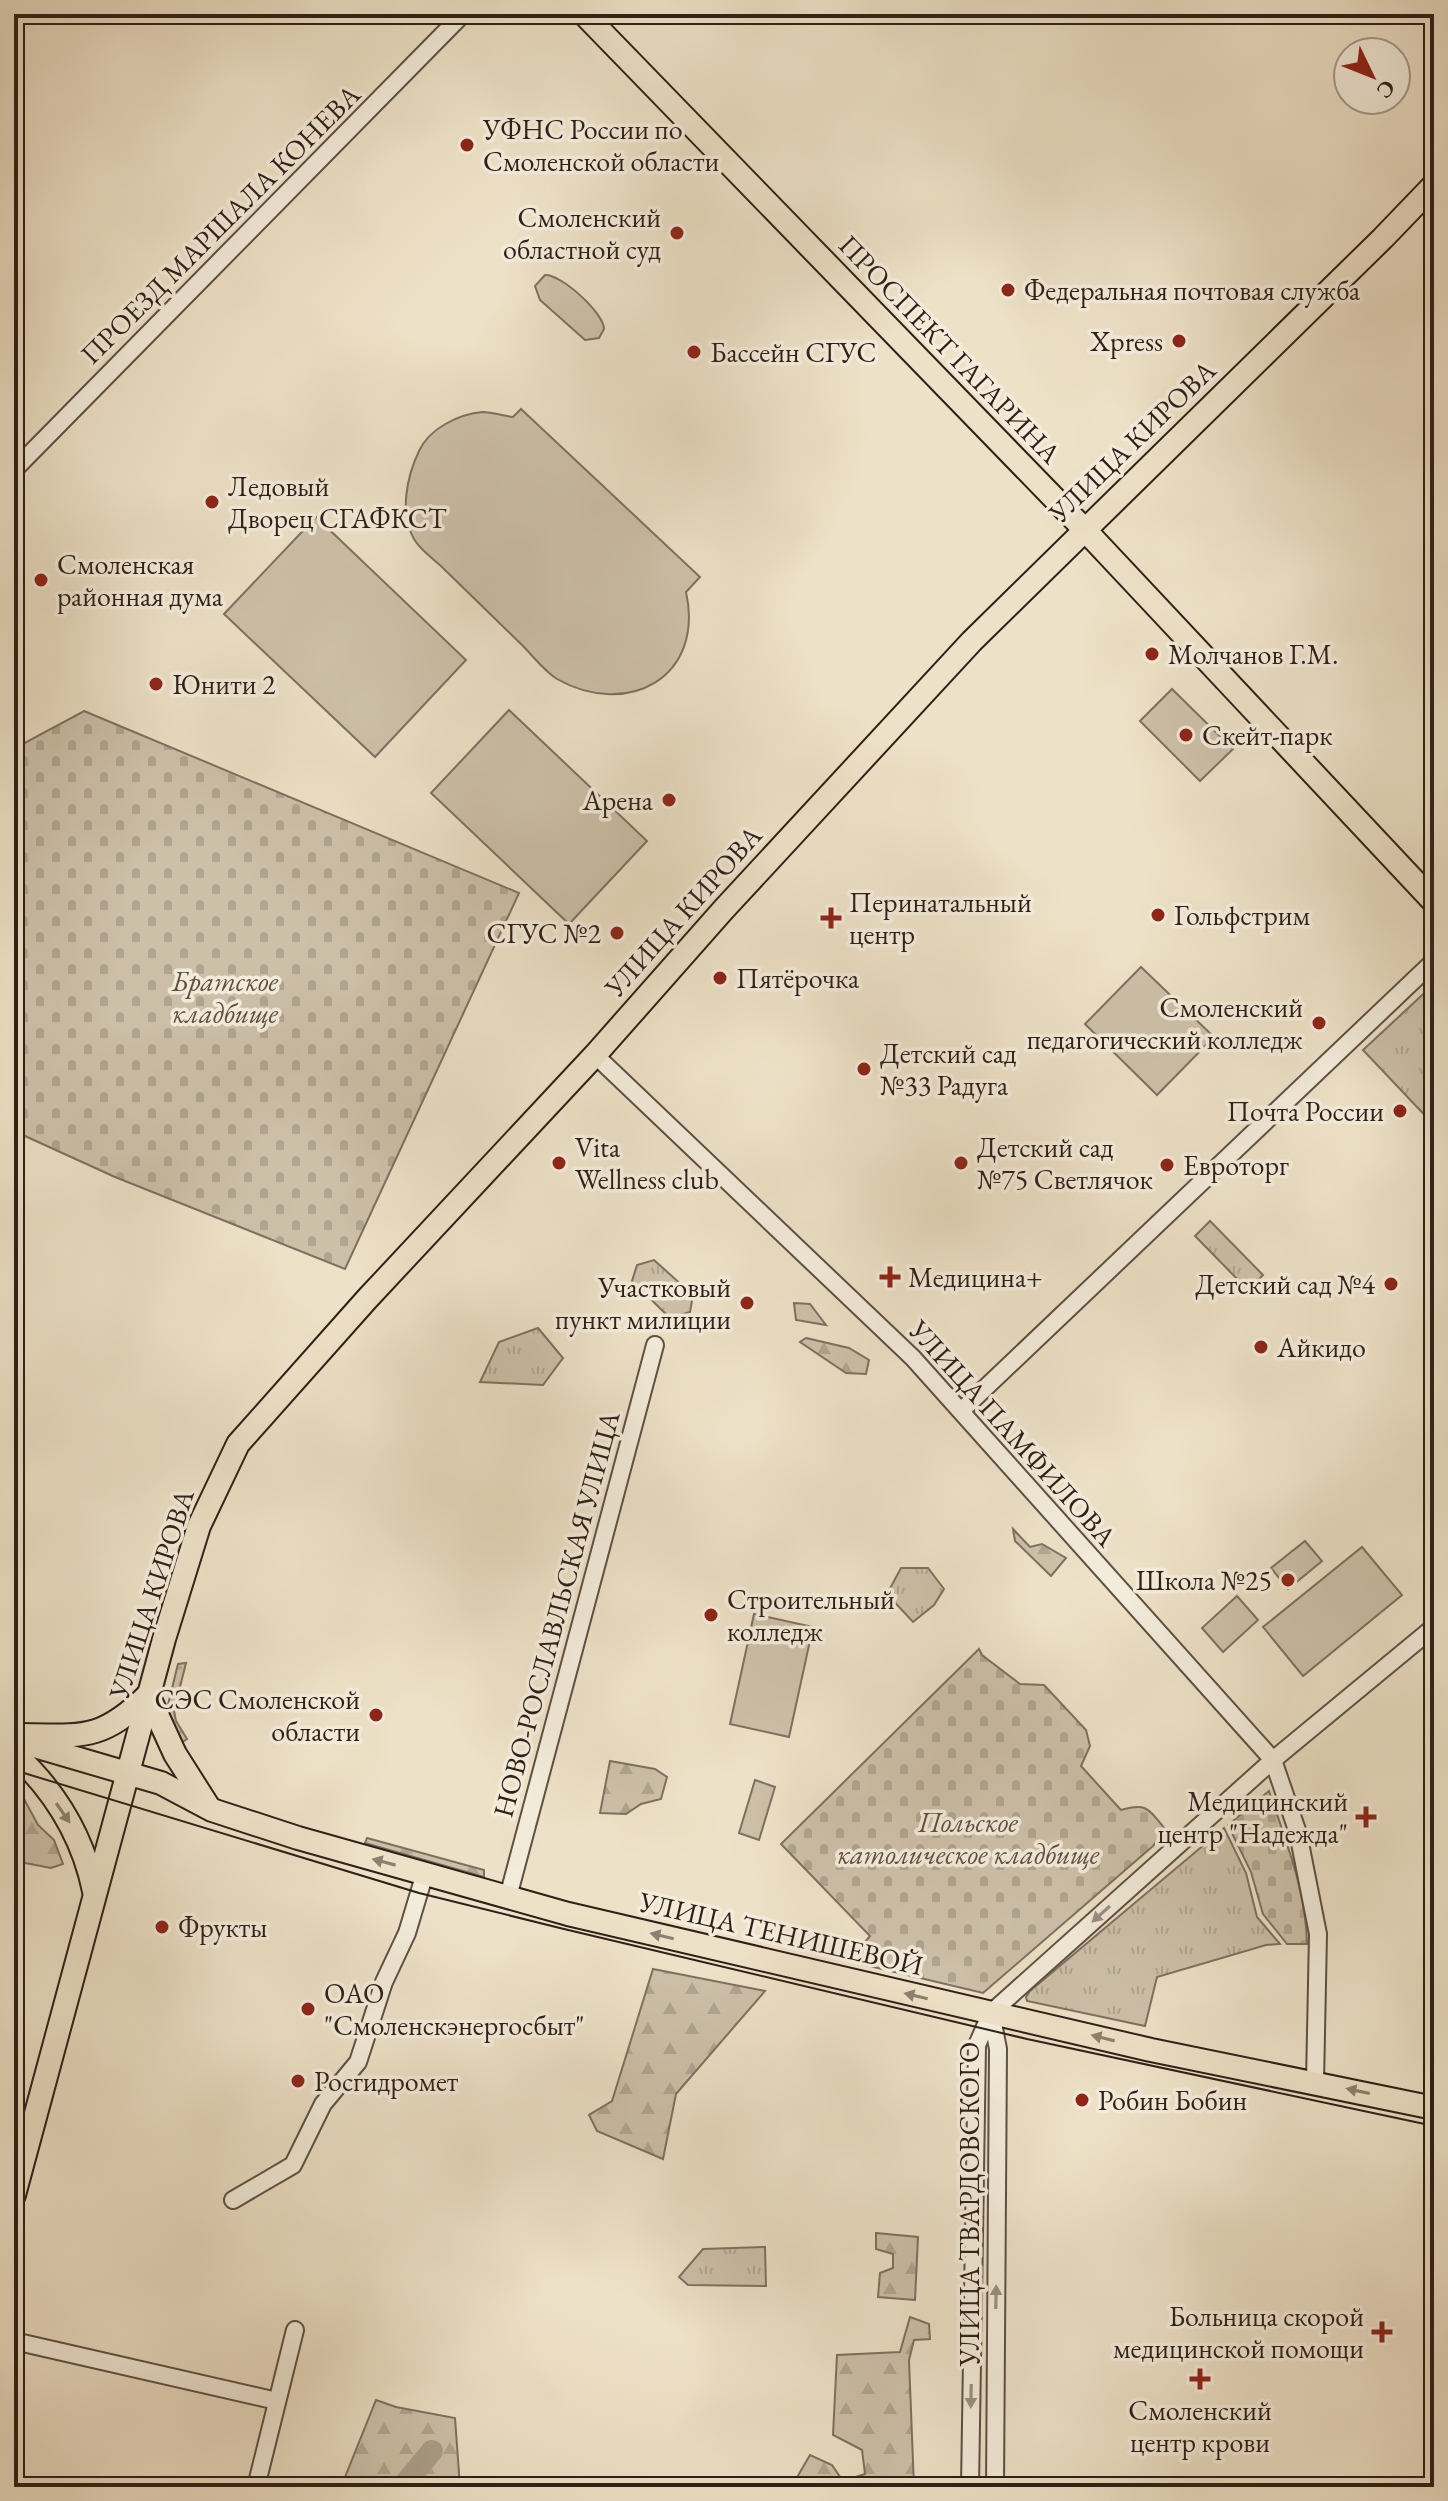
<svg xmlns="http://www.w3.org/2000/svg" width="1448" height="2501" font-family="'EB Garamond',serif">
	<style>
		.grass { fill: url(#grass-dots); stroke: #7e7060; stroke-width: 2 }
		.forest { fill: url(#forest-firs); stroke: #7e7060; stroke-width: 2 }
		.cemetery { fill: url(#cemetery-stones); stroke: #7e7060; stroke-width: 2 }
		.park { fill: url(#park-tufts); stroke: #7e7060; stroke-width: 2 }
		.garden { fill: #cdc0a9; stroke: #7e7060; stroke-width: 2 }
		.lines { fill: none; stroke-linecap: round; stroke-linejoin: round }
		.river { stroke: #ac9f8c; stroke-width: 22 }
		.minor-casing { stroke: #5e5044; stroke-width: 20 }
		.major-casing { stroke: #2f1f18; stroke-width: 26 }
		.minor { stroke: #f3ecdb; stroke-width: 16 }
		.major { stroke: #ede1c7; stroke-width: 22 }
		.tram { stroke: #2f1f18; stroke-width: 2 }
		.oneway { fill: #8e8070 }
		.oneway2 { fill: #9b9083 }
		.poi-dot { fill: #8f2418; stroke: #f3ecdb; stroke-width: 3 }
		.labels { text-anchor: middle; stroke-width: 7; stroke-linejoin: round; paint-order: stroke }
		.poi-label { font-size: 28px; fill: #2f1f18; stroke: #f3ecdb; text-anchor: start }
		.street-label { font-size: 28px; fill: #2f1f18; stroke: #f3ecdb }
		.park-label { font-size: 28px; font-style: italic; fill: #5e4f44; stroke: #f3ecdb }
	</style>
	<defs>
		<pattern id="grass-dots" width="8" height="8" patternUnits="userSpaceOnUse" patternTransform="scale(2)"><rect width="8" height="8" fill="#cdc0a9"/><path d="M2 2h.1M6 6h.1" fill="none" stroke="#b0a591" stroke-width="1.8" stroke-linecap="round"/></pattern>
		<pattern id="forest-firs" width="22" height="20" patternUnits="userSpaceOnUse" patternTransform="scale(2)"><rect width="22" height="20" fill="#cdc0a9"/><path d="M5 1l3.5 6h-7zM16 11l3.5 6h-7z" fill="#b0a591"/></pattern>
		<pattern id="cemetery-stones" width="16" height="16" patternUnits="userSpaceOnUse" patternTransform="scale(2)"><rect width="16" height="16" fill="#cdc0a9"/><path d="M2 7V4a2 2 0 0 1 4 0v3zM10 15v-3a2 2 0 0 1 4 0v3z" fill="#b0a591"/></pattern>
		<pattern id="park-tufts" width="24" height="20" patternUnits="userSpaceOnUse" patternTransform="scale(2)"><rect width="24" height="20" fill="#cdc0a9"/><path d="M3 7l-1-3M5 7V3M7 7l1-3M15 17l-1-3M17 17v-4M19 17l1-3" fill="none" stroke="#b0a591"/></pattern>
	</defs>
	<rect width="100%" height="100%" fill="#ede1c7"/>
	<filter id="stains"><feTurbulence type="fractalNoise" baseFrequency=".0025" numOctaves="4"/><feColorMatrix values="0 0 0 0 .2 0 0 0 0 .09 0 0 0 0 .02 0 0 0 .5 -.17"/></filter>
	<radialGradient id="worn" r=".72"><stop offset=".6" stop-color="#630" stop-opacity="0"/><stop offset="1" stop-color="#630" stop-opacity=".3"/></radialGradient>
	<path class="grass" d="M186 1663 174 1711 176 1721 187 1739 178 1745 165 1717 178 1664Z"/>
	<g class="forest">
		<path d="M794 1303 810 1304 826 1325 796 1320Z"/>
		<path d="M806 1338 849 1348 869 1360 866 1374 846 1373 800 1342Z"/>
		<path d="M1013 1529 1030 1547 1042 1544 1066 1558 1051 1576 1015 1541Z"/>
		<path d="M610 1761 655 1769 667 1777 661 1799 641 1804 626 1814 600 1813Z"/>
		<path d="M14 1794 23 1797 38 1825 54 1840 63 1864 51 1868 14 1861Z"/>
		<path d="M367 1838 484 1870V1877L365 1843Z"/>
		<path d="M653 1969 765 1991 676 2094 663 2159 597 2131 589 2115 612 2101Z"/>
		<path d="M876 2233 918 2237 915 2300 878 2297 880 2273 893 2268V2254L876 2249Z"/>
		<path d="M910 2317 929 2324 930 2339 914 2340 909 2360 914 2487H795L796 2479 810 2455 832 2465 843 2481 865 2474 862 2450 833 2435 837 2355 900 2352Z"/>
		<path d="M376 2400 396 2407 455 2418 460 2487H341Z"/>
	</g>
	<g class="cemetery">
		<path d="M84 711 519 893 345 1269 115 1177 14 1131V754L19 746Z"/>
		<path d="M979 1649 982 1655 1020 1684 1044 1685 1086 1730 1090 1746 1081 1766 1121 1810C1148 1802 1149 1810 1166 1830L1153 1846 983 1993 857 1963 852 1958 870 1936 781 1844Z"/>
		<path d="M1269 1791C1286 1842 1306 1890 1307 1944H1287L1263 1914 1251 1872 1228 1825Z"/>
	</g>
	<g class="park">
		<path d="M1434 984V1125L1363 1050Z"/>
		<path d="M1210 1221 1263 1275 1248 1290 1195 1236Z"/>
		<path d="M654 1260 693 1295 690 1312 670 1318 632 1281 637 1265Z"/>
		<path d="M538 1328 563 1358 543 1385 480 1382 499 1342Z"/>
		<path d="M901 1568H928L944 1589 934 1605 913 1622 887 1594Z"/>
		<path d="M1224 1828 1246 1873 1257 1917 1280 1944 1266 1945 1157 1977 1145 2026 1027 2001 1026 1997 1030 1991Z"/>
		<path d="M765 2247 766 2286 688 2285 679 2277 703 2249Z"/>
	</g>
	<g class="garden">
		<path d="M545 275C561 274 604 313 604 329L599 338 585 340 540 300 535 286Z"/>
		<path d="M521 409 700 577 686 592C705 677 628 719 557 679 544 671 533 656 522 645 496 620 470 594 444 569 435 560 420 550 414 539 399 513 407 476 419 451 429 429 458 414 483 412 492 412 504 416 513 417Z"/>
		<path d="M316 517 466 660 375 757 224 614Z"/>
		<path d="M1172 689 1233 749 1200 781 1140 721Z"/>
		<path d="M509 710 647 841 569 924 431 793Z"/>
		<path d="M1141 967 1214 1037 1157 1095 1085 1024Z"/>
		<path d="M1305 1541 1322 1561 1288 1589 1271 1568Z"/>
		<path d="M1362 1547 1402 1595 1303 1676 1263 1627Z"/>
		<path d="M1237 1596 1258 1620 1223 1652 1202 1628Z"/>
		<path d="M754 1614 813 1627 789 1737 730 1724Z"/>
		<path d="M755 1780 775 1787 759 1840 739 1833Z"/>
	</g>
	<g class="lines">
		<path class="river" d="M402 2487 432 2451"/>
		<g class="minor-casing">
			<g id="minor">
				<path d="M14 470 463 14"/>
				<path d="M595 1055 913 1358 1273 1760 1298 1833 1318 1934 1315 2082"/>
				<path d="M961 1411 1434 961"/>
				<path d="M508 1897 655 1345"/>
				<path d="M991 2013 998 2049 995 2487"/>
				<path d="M233 2200 293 2165 323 2104 358 2062 384 1982 407 1933 425 1873"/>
				<path d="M14 2341 277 2401"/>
				<path d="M256 2487 295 2330"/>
				<path d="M970 2487 977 2045 991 2013 1273 1760 1434 1627"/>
			</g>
		</g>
		<g class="major-casing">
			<g id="major">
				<path d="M584 14 1085 530 1434 902"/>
				<path d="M148 1695 175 1754 208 1806"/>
				<path d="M23 1735C84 1736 102 1740 148 1695"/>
				<path d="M14 1740 161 1783 212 1810 298 1838 568 1914 1151 2050 1434 2108"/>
				<path d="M14 1753C54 1790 83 1837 94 1891"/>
				<path d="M14 2195 164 1639 199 1526 238 1444 367 1299 595 1055 724 909 972 641 1383 238 1434 185"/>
			</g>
		</g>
		<use href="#minor" class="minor"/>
		<use href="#major" class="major"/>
		<path class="tram" d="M14 1770 419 1893 564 1929 1027 2039 1434 2126"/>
	</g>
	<defs><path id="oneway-solid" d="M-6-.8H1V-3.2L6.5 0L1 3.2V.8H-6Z" transform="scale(2)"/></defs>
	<g class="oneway">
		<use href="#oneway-solid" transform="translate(63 1813) rotate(55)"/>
		<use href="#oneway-solid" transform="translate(384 1862) rotate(-165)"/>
		<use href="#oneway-solid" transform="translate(662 1936) rotate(-167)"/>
		<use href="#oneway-solid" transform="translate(916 1996) rotate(-167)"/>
		<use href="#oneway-solid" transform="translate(1103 2038) rotate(-166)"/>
		<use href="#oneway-solid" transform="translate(1358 2091) rotate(-168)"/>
	</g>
	<g class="oneway2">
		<use href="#oneway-solid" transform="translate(1101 1914) rotate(138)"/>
		<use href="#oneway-solid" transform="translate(996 2297) rotate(-89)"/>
		<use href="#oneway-solid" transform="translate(971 2396) rotate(91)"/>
	</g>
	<g class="poi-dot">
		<circle cx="467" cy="145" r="8"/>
		<circle cx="677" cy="233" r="8"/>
		<circle cx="1008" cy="290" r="8"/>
		<circle cx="1179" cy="341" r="8"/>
		<circle cx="694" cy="352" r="8"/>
		<circle cx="212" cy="502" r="8"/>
		<circle cx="41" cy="580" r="8"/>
		<circle cx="1152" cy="654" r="8"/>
		<circle cx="156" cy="684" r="8"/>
		<circle cx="1186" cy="735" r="8"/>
		<circle cx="669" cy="800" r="8"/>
		<circle cx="1158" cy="915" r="8"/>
		<path d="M827 906h8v8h8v8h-8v8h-8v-8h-8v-8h8z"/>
		<circle cx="617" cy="933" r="8"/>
		<circle cx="720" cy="978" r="8"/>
		<circle cx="1319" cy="1023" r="8"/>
		<circle cx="864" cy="1069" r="8"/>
		<circle cx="1400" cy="1111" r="8"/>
		<circle cx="559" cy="1163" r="8"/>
		<circle cx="961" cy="1163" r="8"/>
		<circle cx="1167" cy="1165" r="8"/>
		<path d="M886 1265h8v8h8v8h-8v8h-8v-8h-8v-8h8z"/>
		<circle cx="1391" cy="1284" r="8"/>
		<circle cx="747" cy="1303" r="8"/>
		<circle cx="1261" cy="1347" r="8"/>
		<circle cx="1288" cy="1580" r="8"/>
		<circle cx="711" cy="1615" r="8"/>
		<circle cx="376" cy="1715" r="8"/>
		<path d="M1362 1805h8v8h8v8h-8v8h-8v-8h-8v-8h8z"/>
		<circle cx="162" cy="1927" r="8"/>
		<circle cx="308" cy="2009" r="8"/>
		<circle cx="298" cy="2081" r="8"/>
		<circle cx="1082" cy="2100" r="8"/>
		<path d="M1378 2320h8v8h8v8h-8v8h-8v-8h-8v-8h8z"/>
		<path d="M1196 2367h8v8h8v8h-8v8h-8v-8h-8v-8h8z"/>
	</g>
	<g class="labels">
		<g class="poi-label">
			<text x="483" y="139">УФНС России по<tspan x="483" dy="32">Смоленской области</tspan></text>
			<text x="661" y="227" text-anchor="end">Смоленский<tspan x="661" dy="32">областной суд</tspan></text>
			<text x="1024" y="300">Федеральная почтовая служба</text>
			<text x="1163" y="351" text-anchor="end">Xpress</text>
			<text x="710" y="362">Бассейн СГУС</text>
			<text x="228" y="496">Ледовый<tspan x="228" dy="32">Дворец СГАФКСТ</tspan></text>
			<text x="57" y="574">Смоленская<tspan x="57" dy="32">районная дума</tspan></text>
			<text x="1168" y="664">Молчанов Г.М.</text>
			<text x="172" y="694">Юнити 2</text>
			<text x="1202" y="745">Скейт-парк</text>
			<text x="653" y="810" text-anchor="end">Арена</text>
			<text x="849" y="912">Перинатальный<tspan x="849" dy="32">центр</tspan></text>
			<text x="1174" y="925">Гольфстрим</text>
			<text x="601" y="943" text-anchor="end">СГУС №2</text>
			<text x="736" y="988">Пятёрочка</text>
			<text x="1303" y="1017" text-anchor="end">Смоленский<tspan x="1303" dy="32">педагогический колледж</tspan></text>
			<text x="880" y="1063">Детский сад<tspan x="880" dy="32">№33 Радуга</tspan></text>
			<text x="1384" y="1121" text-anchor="end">Почта России</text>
			<text x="575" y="1157">Vita<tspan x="575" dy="32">Wellness club</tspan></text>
			<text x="977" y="1157">Детский сад<tspan x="977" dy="32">№75 Светлячок</tspan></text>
			<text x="1183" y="1175">Евроторг</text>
			<text x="908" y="1287">Медицина+</text>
			<text x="1375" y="1294" text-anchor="end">Детский сад №4</text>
			<text x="731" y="1297" text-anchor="end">Участковый<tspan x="731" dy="32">пункт милиции</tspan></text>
			<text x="1277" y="1357">Айкидо</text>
			<text x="1272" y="1590" text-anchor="end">Школа №25</text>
			<text x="727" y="1609">Строительный<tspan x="727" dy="32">колледж</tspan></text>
			<text x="360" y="1709" text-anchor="end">СЭС Смоленской<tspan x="360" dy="32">области</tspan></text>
			<text x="1348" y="1811" text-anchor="end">Медицинский<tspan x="1348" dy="32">центр "Надежда"</tspan></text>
			<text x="178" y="1937">Фрукты</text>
			<text x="324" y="2003">ОАО<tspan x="324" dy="32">"Смоленскэнергосбыт"</tspan></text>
			<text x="314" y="2091">Росгидромет</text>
			<text x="1098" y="2110">Робин Бобин</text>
			<text x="1364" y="2326" text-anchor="end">Больница скорой<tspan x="1364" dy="32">медицинской помощи</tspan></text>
			<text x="1200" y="2420" text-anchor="middle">Смоленский<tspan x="1200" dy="32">центр крови</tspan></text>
		</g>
		<g class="street-label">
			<text transform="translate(220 224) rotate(-45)" y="10">ПРОЕЗД МАРШАЛА КОНЕВА</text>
			<text transform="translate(950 349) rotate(46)" y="10">ПРОСПЕКТ ГАГАРИНА</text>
			<text transform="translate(1132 441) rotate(-44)" y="10">УЛИЦА КИРОВА</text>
			<text transform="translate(683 911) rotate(-48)" y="10">УЛИЦА КИРОВА</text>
			<text transform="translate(1013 1433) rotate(48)" y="10">УЛИЦА ПАМФИЛОВА</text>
			<text transform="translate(151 1594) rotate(-72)" y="10">УЛИЦА КИРОВА</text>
			<text transform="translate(556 1614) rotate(-75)" y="10">НОВО-РОСЛАВЛЬСКАЯ УЛИЦА</text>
			<text transform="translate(781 1933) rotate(13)" y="10">УЛИЦА ТЕНИШЕВОЙ</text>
			<text transform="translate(969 2204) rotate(-90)" y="10">УЛИЦА ТВАРДОВСКОГО</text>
		</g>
		<g class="park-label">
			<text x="225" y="991">Братское<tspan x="225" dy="32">кладбище</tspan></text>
			<text x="968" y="1832">Польское<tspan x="968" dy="32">католическое кладбище</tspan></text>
		</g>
	</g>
	<rect width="1448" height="2501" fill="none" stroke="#ede1c7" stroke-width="48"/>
	<rect x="16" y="16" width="1416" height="2469" fill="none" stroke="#2f1f18" stroke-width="4"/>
	<rect x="24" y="24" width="1400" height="2453" fill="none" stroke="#2f1f18" stroke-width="2"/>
	<g transform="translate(1372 76) rotate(133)"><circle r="38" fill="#f3ecdb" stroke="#a59a8d" stroke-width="2"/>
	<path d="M0-6L14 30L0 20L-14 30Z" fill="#8f2418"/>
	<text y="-12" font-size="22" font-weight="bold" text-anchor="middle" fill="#2f1f18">С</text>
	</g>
	<rect width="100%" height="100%" filter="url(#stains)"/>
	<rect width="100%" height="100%" fill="url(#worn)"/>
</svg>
